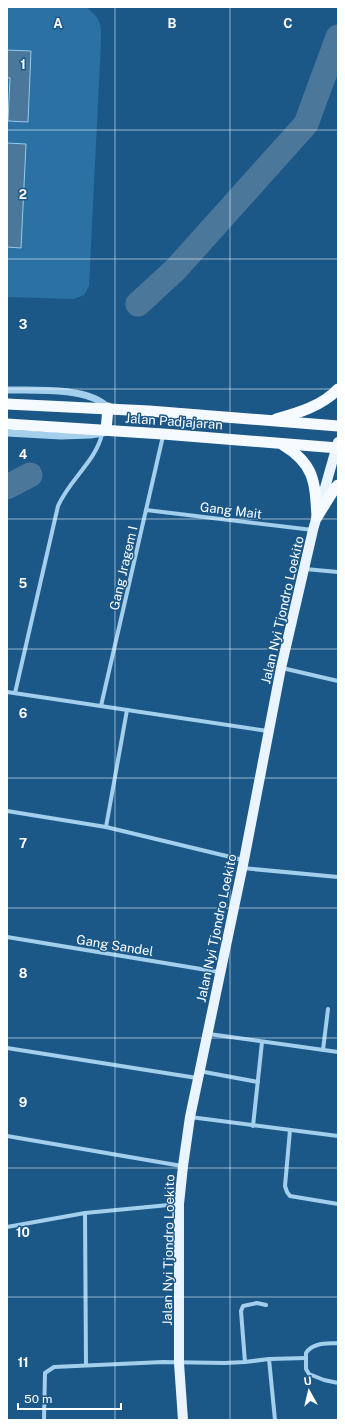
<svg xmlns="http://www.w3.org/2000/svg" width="345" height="1427" font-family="'Public Sans',sans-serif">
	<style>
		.green { fill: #2b71a4 }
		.water { fill: #4b789a; stroke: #96cbee }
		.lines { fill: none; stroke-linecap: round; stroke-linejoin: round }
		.river { stroke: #4b789a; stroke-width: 25 }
		.minor { stroke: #a3ceec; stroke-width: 4 }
		.tertiary { stroke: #a3ceec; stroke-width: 7 }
		.primary { stroke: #e9f4ff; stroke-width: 10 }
		.trunk { stroke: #f4faff; stroke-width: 11 }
		.grid { fill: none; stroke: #fff; stroke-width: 1; stroke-opacity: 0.55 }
		.labels { text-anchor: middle; stroke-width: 3; stroke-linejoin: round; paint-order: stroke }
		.street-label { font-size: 13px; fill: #fff; stroke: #1b5888 }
		.grid-label { font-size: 13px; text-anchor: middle; font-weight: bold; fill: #fff; stroke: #1b5888; stroke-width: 3; stroke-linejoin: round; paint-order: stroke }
	</style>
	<rect width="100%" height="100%" fill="#1b5888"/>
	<path class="green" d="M7 7H86C101 19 101 23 101 42L89 286 84 295 74 299 7 297Z"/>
	<g class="water">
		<path d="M7 50 31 51 28 122 8 121 10 78H7Z"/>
		<path d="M7 143 26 144 21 248 7 247Z"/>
	</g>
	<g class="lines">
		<g class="river">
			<path d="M138 304 176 269 306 124 338 37"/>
			<path d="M7 487 30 475"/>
		</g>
		<g class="minor">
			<path d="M146 510 313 530"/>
			<path d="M305 569 338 572"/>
			<path d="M282 668 338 681"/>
			<path d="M7 692 268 731"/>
			<path d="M15 693 58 506C69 480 96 461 102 434"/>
			<path d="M101 706 163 436"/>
			<path d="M7 811 106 827 127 710"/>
			<path d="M106 827 243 860"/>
			<path d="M242 868 338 877"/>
			<path d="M7 937 219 972"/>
			<path d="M209 1034 338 1052"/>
			<path d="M7 1048 197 1078"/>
			<path d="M323 1050 328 1009"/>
			<path d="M199 1071 258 1082"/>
			<path d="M190 1117 338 1136"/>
			<path d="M253 1126 262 1042"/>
			<path d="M290 1130 285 1186 287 1192 290 1196 338 1204"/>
			<path d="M7 1136 182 1166"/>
			<path d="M85 1213 86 1365"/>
			<path d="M7 1227 85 1213 179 1204"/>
			<path d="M338 1343C327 1344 313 1342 306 1353V1369L309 1374 324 1380 338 1383"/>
			<path d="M269 1359 275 1420"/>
			<path d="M245 1362 269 1359 306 1358"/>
			<path d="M44 1420 45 1373 54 1367 163 1362 225 1363 245 1362 241 1311 243 1306 257 1303 266 1305"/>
		</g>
		<g class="tertiary">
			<path d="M7 390C34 390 90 387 108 408"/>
			<path d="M7 433 61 436 91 435 103 433"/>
		</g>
		<path class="primary" d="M183 1420 179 1363V1204L183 1166 190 1117 244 860 281 668 313 530 338 442"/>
		<g class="trunk">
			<path d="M7 404 149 411 338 426"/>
			<path d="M276 419C298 413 322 406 338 389"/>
			<path d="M7 424 163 434 338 448"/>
			<path d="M106 430 108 408"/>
			<path d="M283 445C315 464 315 483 317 517"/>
			<path d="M317 517 335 488 338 485"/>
		</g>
	</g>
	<path class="grid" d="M115 7V1420M230 7V1420M7 130H338M7 259H338M7 389H338M7 519H338M7 649H338M7 778H338M7 908H338M7 1038H338M7 1168H338M7 1297H338"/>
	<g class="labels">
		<g class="street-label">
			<text transform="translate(174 421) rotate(4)" y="5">Jalan Padjajaran</text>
			<text transform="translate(231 510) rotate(7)" y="5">Gang Mait</text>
			<text transform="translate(123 568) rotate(-77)" y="5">Gang Jragem I</text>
			<text transform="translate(282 610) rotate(-77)" y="5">Jalan Nyi Tjondro Loekito</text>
			<text transform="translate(216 928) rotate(-78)" y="5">Jalan Nyi Tjondro Loekito</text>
			<text transform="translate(115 945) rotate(9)" y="5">Gang Sandel</text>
			<text transform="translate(168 1250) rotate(-89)" y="5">Jalan Nyi Tjondro Loekito</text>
		</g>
	</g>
	<g class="grid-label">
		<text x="58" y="28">A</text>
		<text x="172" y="28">B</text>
		<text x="288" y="28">C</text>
		<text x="23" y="69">1</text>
		<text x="23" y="199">2</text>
		<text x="23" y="329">3</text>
		<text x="23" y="459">4</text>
		<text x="23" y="588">5</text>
		<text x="23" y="718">6</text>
		<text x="23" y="848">7</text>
		<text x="23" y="978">8</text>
		<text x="23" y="1107">9</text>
		<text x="23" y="1237">10</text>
		<text x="23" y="1367">11</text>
	</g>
	<rect width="345" height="1427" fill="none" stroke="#ffffff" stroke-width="16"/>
	<g transform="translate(309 1391) rotate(352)" stroke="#1b5888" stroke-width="3" paint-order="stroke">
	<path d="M0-3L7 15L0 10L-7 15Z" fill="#ffffff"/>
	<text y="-6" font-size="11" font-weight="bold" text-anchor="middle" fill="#ffffff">U</text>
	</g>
	<path d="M18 1403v6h103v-6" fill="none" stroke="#ffffff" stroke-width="2"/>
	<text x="24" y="1403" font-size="12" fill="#ffffff" stroke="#1b5888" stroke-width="3" paint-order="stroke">50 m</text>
</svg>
